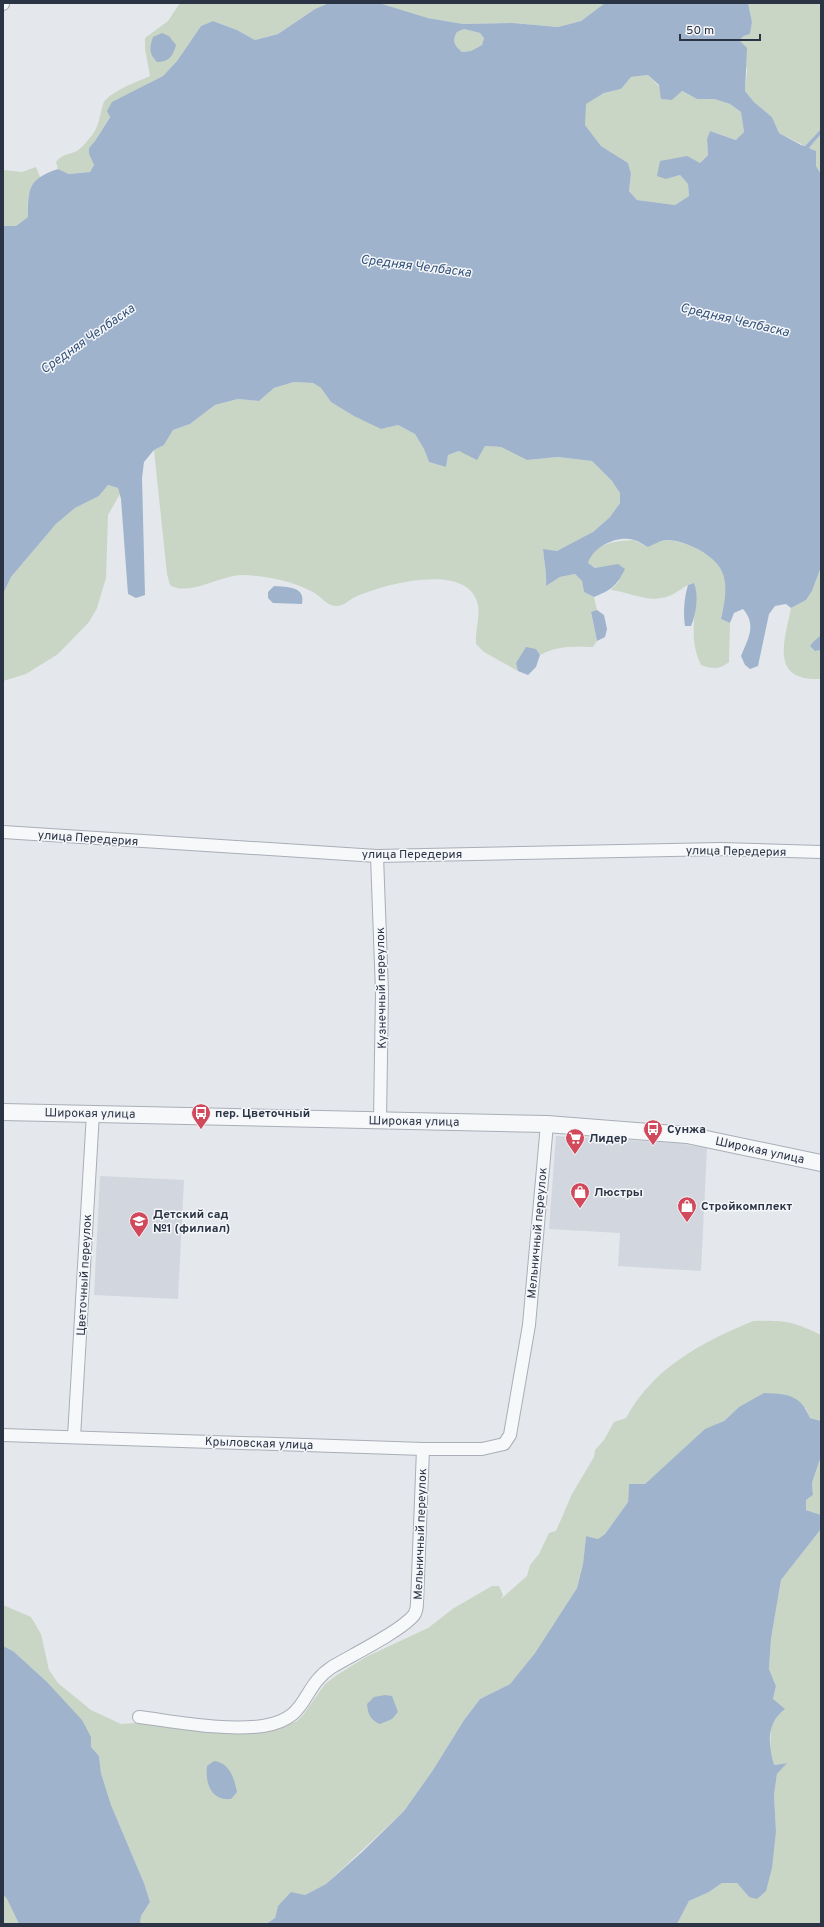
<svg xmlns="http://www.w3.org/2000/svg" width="824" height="1927" font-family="Overpass,sans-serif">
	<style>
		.built { fill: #d2d6de }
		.green { fill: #c9d6c5 }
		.water { fill: #9fb4cc; fill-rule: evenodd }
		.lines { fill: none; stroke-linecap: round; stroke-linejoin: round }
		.minor-casing { stroke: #a9aeb7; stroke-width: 14 }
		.tertiary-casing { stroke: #a9aeb7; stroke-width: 18 }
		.minor { stroke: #f7f8fa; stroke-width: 12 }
		.tertiary { stroke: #f7f8fa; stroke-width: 16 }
		.labels { text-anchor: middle; stroke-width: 3; stroke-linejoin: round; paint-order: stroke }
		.street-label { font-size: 12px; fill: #2b3445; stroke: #f4f6f9 }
		.poi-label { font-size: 12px; font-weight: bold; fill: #2b3445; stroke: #f4f6f9; text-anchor: start }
		.water-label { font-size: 13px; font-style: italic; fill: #34527a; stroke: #f4f6f9 }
	</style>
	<rect width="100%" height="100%" fill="#e4e7ec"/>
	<g class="built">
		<path d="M556 1136 677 1143 707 1148 701 1271 618 1266 620 1233 549 1229Z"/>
		<path d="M100 1176 184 1180 178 1299 94 1295Z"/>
	</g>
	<g class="green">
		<path d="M180 3H329L315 9 278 34 255 40 237 30 213 21 201 26 177 61 163 76 151 82 110 116 95 141 89 148V154L94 165 90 172 69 174 58 169 56 162C62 154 68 155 77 151 81 148 85 144 88 140 99 129 99 118 103 104 108 92 139 81 150 76L145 49V38L168 21Z"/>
		<path d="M379 3H605L581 21 558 27 513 23 463 24 428 18Z"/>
		<path d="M748 3H821V129L805 146 779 133 772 117 754 102 745 91 747 70 739 40 744 36 750 34 752 22Z"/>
		<path d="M464 29 480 33 484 38 482 45 471 51 462 52C454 45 452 41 457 32Z"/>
		<path d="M648 75 672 100 681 91 697 99H714L730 104 741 112 744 132 737 140 710 131 707 139 708 155 700 163 666 179 680 175 688 184 689 196 675 205 637 200 629 191 631 174 628 163 601 146 585 125V104L604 93 621 89 631 77Z"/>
		<path d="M821 134V174L816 166V151L809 148Z"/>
		<path d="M36 167 40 177C26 186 28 202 28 217L16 226H3V170L22 172Z"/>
		<path d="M294 382 313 383 321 388 331 402 381 429 398 425 415 434 424 449 429 462 446 467 448 455 459 451 485 446 501 447 527 460 558 457 592 461 612 481 621 493 620 503 610 517 593 532 575 543 557 551 543 550C544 562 547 573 546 586L560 577 575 574 582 581 584 592 594 597 597 610 591 613 597 641 593 647C572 647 560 645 540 655L536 649 516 663 518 671 484 652 476 644C475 631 480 618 478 605 469 560 381 585 355 597 348 600 345 606 336 606 327 606 321 596 313 592 292 581 267 576 243 575 220 575 189 597 170 585L167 574 154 450 164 445 173 430 190 424 215 405 238 399 259 401 274 388Z"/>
		<path d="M108 485 118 488 120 494 108 515 106 578 97 608 89 622 58 654 26 674 3 681V594L11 577 56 524 75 508 99 496Z"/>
		<path d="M634 540 648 547C653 545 660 540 665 540 684 540 714 554 723 572 730 586 724 604 721 619L730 623 729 662C719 670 712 669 701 665 692 647 693 629 695 609 695 600 697 592 694 583 684 585 678 593 669 596 649 604 630 592 611 590L619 581 587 563C595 543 614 541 634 540Z"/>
		<path d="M821 567V635L814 641 815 651 821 650V679C770 681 784 643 791 608L806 600 812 591Z"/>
		<path d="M753 1321C784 1320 793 1321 821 1335V1421L810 1418 806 1408 739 1407 724 1421 705 1430 645 1484H629L628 1502 605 1534 598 1539 586 1536 583 1564 577 1588 535 1653 510 1684 480 1699 464 1720 433 1770 404 1811 326 1884 305 1895 278 1906 275 1918 266 1924H140L141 1916 150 1902 144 1883 111 1805 101 1773 99 1756 91 1747V1737L46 1681 13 1651 3 1646V1605L31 1617 41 1634 49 1670 58 1683 91 1710 121 1724 134 1723 228 1733 270 1730 285 1726 297 1721 303 1715 325 1684 337 1675 366 1657 428 1628 454 1608 492 1586H499L503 1595 501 1599 527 1576 530 1565 539 1554 549 1533 556 1531 572 1494 594 1457 595 1450 604 1440 614 1422 626 1418C653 1368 702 1342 753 1321Z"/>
		<path d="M821 1456V1515L806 1510V1500L813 1495 812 1483Z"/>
		<path d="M821 1529V1924H677L689 1901 709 1892 722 1883H737L749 1897 776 1831 774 1795 777 1774 786 1763 774 1765 770 1752 771 1725 778 1714 773 1699 776 1686 769 1669 771 1639 781 1580Z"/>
		<path d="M3 1894 7 1899 19 1924H4Z"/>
	</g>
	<g class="water">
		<path d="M329 3H379L428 18 463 24 513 23 558 27 581 21 605 3H748L752 22 750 34 744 36 739 40 747 48 745 91 754 102 772 117 779 133 801 145 805 146 821 129V134L809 148 816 151V166L821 174V567L812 591 806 600 791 608 786 604 775 606 769 614 758 666 750 669 745 665 741 656C748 639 757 625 743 609L734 613 730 623 721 619C724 604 728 589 723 574 717 555 683 539 665 540 659 541 653 545 648 547 644 545 639 541 634 540 617 535 593 547 588 563L595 568 618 564 625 569C616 587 611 590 594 597L584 592 582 581 575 574 560 577 546 586C547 573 544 562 543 549L557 551 593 532 610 517 620 503V493L612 481 592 461 558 457 527 460 501 447 485 446 477 460 459 451 448 455 446 467 429 462 424 449 415 434 398 425 381 429 354 416 331 402 321 388 313 383 294 382 274 388 259 401 238 399 215 405 190 424 173 430 164 445 154 450 144 462 142 478 145 595 136 598 128 594 121 499 118 488 108 485 99 496 75 508 56 524 11 577 3 594V226H16L28 217C28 188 28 179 58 169L69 174 90 172 94 165 89 154V148L95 141 110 117 107 111 112 102 163 76 177 61 201 26 213 21 237 30 255 40 278 34 315 9ZM464 29 480 33 484 38 482 45 471 51 462 52C454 45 452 41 457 32ZM648 75 659 85 661 99 672 100 682 91 697 99H714L730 104 741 112 744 132 736 140 710 131 707 139 708 155 700 163 687 156 660 161 657 176 666 179 680 175 688 184 689 196 675 205 637 200 629 191 631 174 628 163 601 146 585 125 586 104 604 93 621 89 631 77Z"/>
		<path d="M162 33 169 36 176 45C173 56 169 62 157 62 149 54 149 48 153 37Z"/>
		<path d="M694 583C699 595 696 615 691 626H685C683 612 684 599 688 585Z"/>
		<path d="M274 586C287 587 306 586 302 604L273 603 268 598V592Z"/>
		<path d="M597 610 604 615 607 629 605 637 597 641 591 612Z"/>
		<path d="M821 635V650L815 651 810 646 814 641Z"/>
		<path d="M526 647 536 649 540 655 536 667 528 675 518 671 516 663Z"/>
		<path d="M764 1393C787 1394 800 1394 810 1418L821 1421V1456L812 1483 813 1495 806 1500V1510L821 1515V1529L781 1580 771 1639 769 1669 776 1686 773 1699 785 1709C766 1723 768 1744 774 1765L787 1763 777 1774 774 1795 776 1831 772 1868 766 1891 757 1899 749 1897 737 1883H722L709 1892 689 1901 677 1924H266L275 1918 278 1906 291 1892 305 1895 326 1884 361 1853 404 1811 433 1770 464 1720 480 1699 510 1684 535 1653 577 1588 583 1564 586 1536 598 1539 605 1534 628 1502 629 1484H645L705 1429 724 1421 739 1407Z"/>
		<path d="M3 1646 13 1651 46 1681 82 1720 91 1737V1747L99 1756 101 1773 111 1805 144 1883 150 1902 141 1916 140 1924H19L7 1899 3 1894Z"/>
		<path d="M385 1695 392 1696 398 1712 392 1719 380 1724C370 1720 368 1714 367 1704L374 1697Z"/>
		<path d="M214 1761C230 1763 234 1778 237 1792L231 1799C211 1801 205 1783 207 1766Z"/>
	</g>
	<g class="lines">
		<g class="minor-casing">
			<g id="minor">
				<path d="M3 4V3"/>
				<path d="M3 832 377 856 721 849 821 852"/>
				<path d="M377 856 382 992 380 1120"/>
				<path d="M3 1435 423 1449H482L504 1444 510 1435 529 1325 547 1124"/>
				<path d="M74 1437 93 1113"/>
				<path d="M139 1717C178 1722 224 1731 263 1726 310 1719 300 1688 332 1667 352 1655 401 1631 414 1615 416 1612 417 1607 417 1603L423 1449"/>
			</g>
		</g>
		<g class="tertiary-casing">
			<path id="tertiary" d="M3 1112 547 1124 687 1135 821 1163"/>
		</g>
		<use href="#minor" class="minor"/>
		<use href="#tertiary" class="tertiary"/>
	</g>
	<defs>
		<g id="bus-pin" transform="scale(1)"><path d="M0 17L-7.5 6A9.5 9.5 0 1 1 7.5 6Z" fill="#d1495b" stroke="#f4f6f9"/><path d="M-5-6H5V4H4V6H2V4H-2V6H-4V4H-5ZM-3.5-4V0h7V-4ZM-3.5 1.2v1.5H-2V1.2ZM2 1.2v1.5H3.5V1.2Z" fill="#fff"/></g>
		<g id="supermarket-pin" transform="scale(1)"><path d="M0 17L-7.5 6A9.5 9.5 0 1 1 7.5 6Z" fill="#d1495b" stroke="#f4f6f9"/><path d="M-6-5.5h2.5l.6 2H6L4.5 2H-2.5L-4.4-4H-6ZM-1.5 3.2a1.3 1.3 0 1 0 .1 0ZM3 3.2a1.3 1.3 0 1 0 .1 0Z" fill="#fff"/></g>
		<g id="shop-pin" transform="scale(1)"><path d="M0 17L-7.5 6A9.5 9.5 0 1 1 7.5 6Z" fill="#d1495b" stroke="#f4f6f9"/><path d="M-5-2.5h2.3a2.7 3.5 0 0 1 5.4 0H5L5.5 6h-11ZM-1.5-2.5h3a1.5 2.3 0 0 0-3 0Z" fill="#fff"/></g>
		<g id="school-pin" transform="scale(1)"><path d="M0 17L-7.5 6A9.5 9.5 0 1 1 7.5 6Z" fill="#d1495b" stroke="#f4f6f9"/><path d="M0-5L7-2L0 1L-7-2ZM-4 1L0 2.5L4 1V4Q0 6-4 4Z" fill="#fff"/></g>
	</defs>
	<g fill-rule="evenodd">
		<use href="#bus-pin" x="201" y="1113"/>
		<use href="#bus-pin" x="653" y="1129"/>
		<use href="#supermarket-pin" x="575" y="1138"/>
		<use href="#shop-pin" x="580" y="1192"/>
		<use href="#shop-pin" x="687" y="1206"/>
		<use href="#school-pin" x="139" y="1221"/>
	</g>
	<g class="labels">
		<g class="street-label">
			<text transform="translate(88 838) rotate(4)" y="4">улица Передерия</text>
			<text transform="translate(736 851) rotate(1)" y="4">улица Передерия</text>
			<text x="412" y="858">улица Передерия</text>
			<text transform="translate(381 988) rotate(-91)" y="4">Кузнечный переулок</text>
			<text transform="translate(90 1113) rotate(1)" y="4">Широкая улица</text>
			<text transform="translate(414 1121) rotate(1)" y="4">Широкая улица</text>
			<text transform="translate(760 1150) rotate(12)" y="4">Широкая улица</text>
			<text transform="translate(537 1233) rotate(-85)" y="4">Мельничный переулок</text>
			<text transform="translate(84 1275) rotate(-87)" y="4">Цветочный переулок</text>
			<text transform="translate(259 1443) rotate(2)" y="4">Крыловская улица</text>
			<text transform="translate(420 1534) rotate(-88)" y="4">Мельничный переулок</text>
		</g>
		<g class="poi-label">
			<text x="215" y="1117">пер. Цветочный</text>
			<text x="667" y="1133">Сунжа</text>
			<text x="589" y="1142">Лидер</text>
			<text x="594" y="1196">Люстры</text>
			<text x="701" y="1210">Стройкомплект</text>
			<text x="153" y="1218">Детский сад<tspan x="153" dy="14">№1 (филиал)</tspan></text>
		</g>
		<g class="water-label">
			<text transform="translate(416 265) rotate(7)" y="5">Средняя Челбаска</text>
			<text transform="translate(735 319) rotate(13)" y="5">Средняя Челбаска</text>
			<text transform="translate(87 338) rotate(-35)" y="5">Средняя Челбаска</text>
		</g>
	</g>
	<rect width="824" height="1927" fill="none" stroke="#2b3445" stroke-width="8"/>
	<path d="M680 34v6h80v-6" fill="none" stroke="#2b3445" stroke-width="2"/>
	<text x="686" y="34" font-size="12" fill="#2b3445" stroke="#f4f6f9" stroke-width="3" paint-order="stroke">50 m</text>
</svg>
